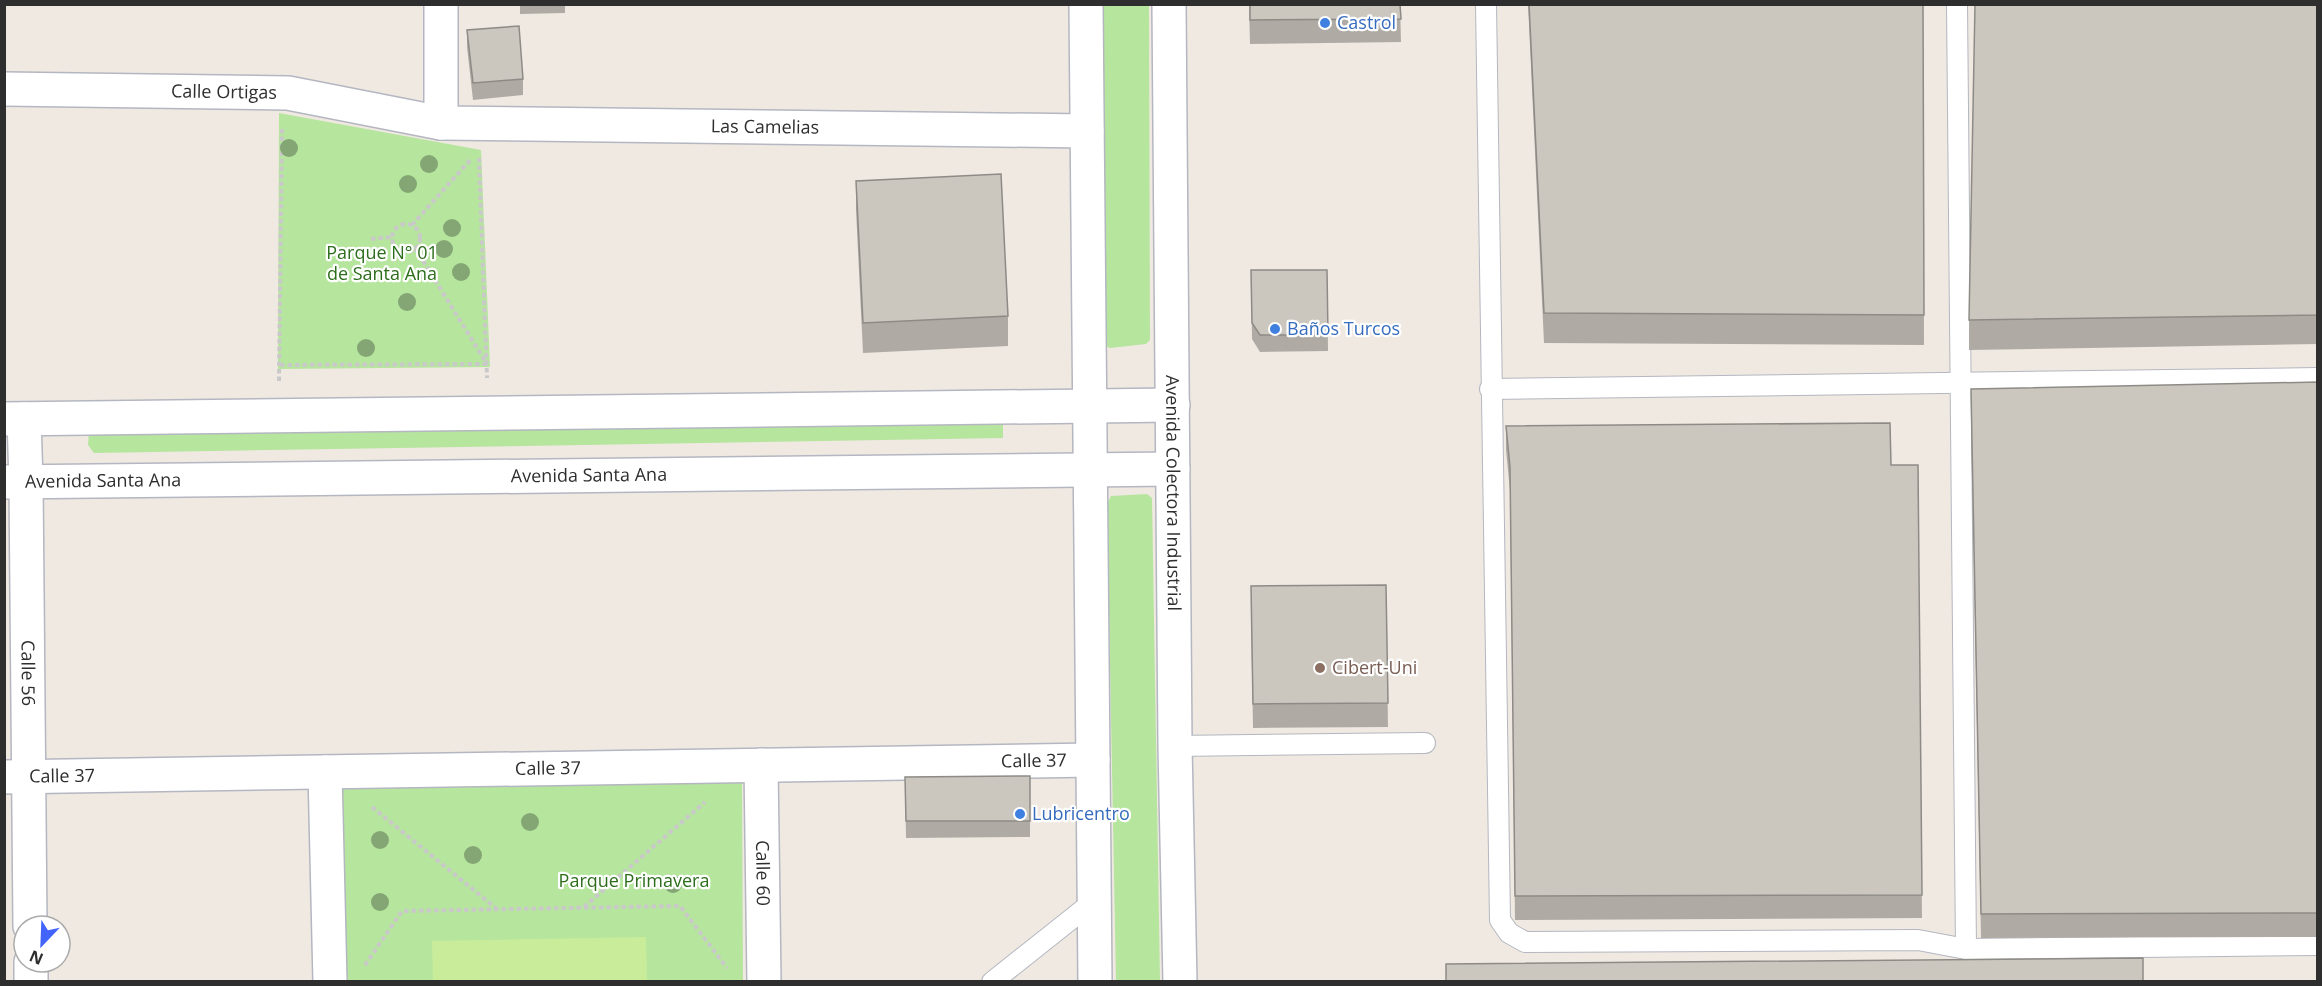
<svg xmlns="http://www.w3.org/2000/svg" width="2322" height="986" font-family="'Open Sans',sans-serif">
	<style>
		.grass { fill: #b6e59e }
		.pitch { fill: #c9ec9a }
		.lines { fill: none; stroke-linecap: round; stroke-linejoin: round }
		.service-casing { stroke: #b4b7c1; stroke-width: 22 }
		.minor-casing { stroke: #b4b7c1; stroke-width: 36 }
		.tertiary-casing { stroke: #b4b7c1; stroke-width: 36 }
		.secondary-casing { stroke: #b4b7c1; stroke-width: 36 }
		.path { stroke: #c9c9c9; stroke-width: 4; stroke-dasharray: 4.5 3; stroke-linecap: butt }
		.service { stroke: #fff; stroke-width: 20 }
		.minor { stroke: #fff; stroke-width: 33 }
		.tertiary { stroke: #fff; stroke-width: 33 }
		.secondary { stroke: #fff; stroke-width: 33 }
		.tree { fill: #84a574 }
		.wall { fill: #afaba4 }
		.building { fill: #cbc7bf; stroke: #8e8b86; stroke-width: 1.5 }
		.shop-dot { fill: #3f7fe0; stroke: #fff; stroke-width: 2 }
		.education-dot { fill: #8d6e63; stroke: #fff; stroke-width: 2 }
		.labels { text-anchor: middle; stroke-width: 4.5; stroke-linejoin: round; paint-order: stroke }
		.shop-label { font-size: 18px; fill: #366cbe; stroke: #fff; text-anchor: start }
		.street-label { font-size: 18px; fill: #2e2e2e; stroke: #fff }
		.park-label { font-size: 18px; fill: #2c6e1b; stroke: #fff }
		.education-label { font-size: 18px; fill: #785e54; stroke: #fff; text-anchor: start }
	</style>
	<rect width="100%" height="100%" fill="#efe9e1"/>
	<g class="grass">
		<path d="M1101 5H1149L1150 340 1146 344 1110 348 1106 346Z"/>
		<path d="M279 113 481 150 490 367 278 369Z"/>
		<path d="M1003 413V438L94 453 88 445 89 431Z"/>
		<path d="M1147 494 1152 498 1160 981H1116L1107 504 1111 496Z"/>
		<path d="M742 779 743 981H345L342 783Z"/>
	</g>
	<path class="pitch" d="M646 937 647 981H433L432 941Z"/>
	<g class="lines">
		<g class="service-casing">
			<g id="service">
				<path d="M1486 4 1500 920 1509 933 1525 942 1918 940 1966 949 2318 945"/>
				<path d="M1957 4 1966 949"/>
				<path d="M1490 389 2318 378"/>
				<path d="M1175 746 1425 743"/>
				<path d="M992 982 1094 901"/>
			</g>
		</g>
		<g class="minor-casing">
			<g id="minor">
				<path d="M441 4V123"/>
				<path id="s1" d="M4 89 288 93 441 123 1087 131"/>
				<path id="s2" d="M24 419 26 482 30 926"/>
				<path id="s3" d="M761 765 764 982"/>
				<path d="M325 772 330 982"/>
				<path id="s4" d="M4 777 1093 760"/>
				<path d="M31 962V982"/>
			</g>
		</g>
		<g class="tertiary-casing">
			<g id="tertiary">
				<path d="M4 419 1173 405"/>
				<path id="s5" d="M4 482 1173 469"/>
			</g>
		</g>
		<g class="secondary-casing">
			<g id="secondary">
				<path d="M1086 4 1095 982"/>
				<path id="s6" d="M1169 4 1175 746 1180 982"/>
			</g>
		</g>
		<g class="path">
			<path d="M479 158 487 378"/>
			<circle cx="406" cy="238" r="14"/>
			<path d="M412 225 472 158"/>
			<path d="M371 239 392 237"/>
			<path d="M415 248 487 364"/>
			<path d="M280 365 487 364"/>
			<path d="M279 381 282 127"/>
			<path d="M372 807 497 909"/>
			<path d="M584 907 705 802"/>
			<path d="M365 965 402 911 680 906 727 968"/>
		</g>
		<use href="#service" class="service"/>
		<use href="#minor" class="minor"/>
		<use href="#tertiary" class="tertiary"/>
		<use href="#secondary" class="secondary"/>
	</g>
	<g class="tree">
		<circle cx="289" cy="148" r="9"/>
		<circle cx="429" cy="164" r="9"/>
		<circle cx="408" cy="184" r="9"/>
		<circle cx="452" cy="228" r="9"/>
		<circle cx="444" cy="249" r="9"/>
		<circle cx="461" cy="272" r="9"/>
		<circle cx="407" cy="302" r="9"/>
		<circle cx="366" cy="348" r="9"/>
		<circle cx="530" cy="822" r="9"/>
		<circle cx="380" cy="840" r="9"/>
		<circle cx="473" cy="855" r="9"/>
		<circle cx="673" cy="884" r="9"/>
		<circle cx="380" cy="902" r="9"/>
	</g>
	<g class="wall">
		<path d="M520 4H565V13L520 14Z"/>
		<path d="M1249 4H1400L1401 42 1250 44Z"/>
		<path d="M1528 4H1923L1924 345 1544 343Z"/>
		<path d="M2318 4V344L1969 350V320Z"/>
		<path d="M467 30 523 79V95L473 100 467 47Z"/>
		<path d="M856 181 1008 316V346L863 353 856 210Z"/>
		<path d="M1251 270H1327L1328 351 1260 352 1252 339Z"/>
		<path d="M2318 382V937L1981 938 1971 413Z"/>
		<path d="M1506 426 1891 465H1918L1922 918 1515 920 1510 491 1506 450Z"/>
		<path d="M1386 585 1388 727 1253 728 1251 610Z"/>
		<path d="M1030 776V837L906 838 905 777Z"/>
	</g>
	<g class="building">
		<path d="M1250 4H1400L1401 19 1250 20Z"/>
		<path d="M1529 4H1923L1924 315 1544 313Z"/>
		<path d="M1975 4H2318V315L1969 320Z"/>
		<path d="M519 26 523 79 473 83 467 30Z"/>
		<path d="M1001 174 1008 316 863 323 856 181Z"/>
		<path d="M1251 270H1327L1328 335H1260L1252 323Z"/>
		<path d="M2318 382V913L1981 914 1971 389Z"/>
		<path d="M1890 423 1891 465H1918L1922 895 1515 896 1510 467 1506 426Z"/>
		<path d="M1386 585 1388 703 1253 704 1251 586Z"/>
		<path d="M1030 776V821H906L905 777Z"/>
		<path d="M2143 958V981H1446V964Z"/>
	</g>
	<g class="shop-dot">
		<circle cx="1325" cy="23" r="6"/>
		<circle cx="1275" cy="329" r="6"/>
		<circle cx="1020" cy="814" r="6"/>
	</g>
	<circle class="education-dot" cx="1320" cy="668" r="6"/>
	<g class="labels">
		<g class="shop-label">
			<text x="1337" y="29">Castrol</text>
			<text x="1287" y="335">Baños Turcos</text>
			<text x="1032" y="820">Lubricentro</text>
		</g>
		<g class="street-label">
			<text dy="6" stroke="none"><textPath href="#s1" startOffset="220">Calle Ortigas</textPath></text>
			<text dy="6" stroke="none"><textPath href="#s1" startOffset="764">Las Camelias</textPath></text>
			<text dy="6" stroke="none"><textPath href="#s5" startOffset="585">Avenida Santa Ana</textPath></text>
			<text dy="6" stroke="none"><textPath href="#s5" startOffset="99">Avenida Santa Ana</textPath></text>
			<text dy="6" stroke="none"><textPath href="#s6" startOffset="489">Avenida Colectora Industrial</textPath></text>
			<text dy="6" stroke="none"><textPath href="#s2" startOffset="254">Calle 56</textPath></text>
			<text dy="6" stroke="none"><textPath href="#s4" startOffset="1030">Calle 37</textPath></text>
			<text dy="6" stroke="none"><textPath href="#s4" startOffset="544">Calle 37</textPath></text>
			<text dy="6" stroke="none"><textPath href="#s4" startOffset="58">Calle 37</textPath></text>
			<text dy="6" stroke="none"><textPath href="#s3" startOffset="108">Calle 60</textPath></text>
		</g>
		<g class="park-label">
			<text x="382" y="259">Parque N° 01<tspan x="382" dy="21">de Santa Ana</tspan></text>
			<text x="634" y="887">Parque Primavera</text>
		</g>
		<g class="education-label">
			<text x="1332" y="674">Cibert-Uni</text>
		</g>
	</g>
	<rect width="2322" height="986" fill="none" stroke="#2e2e2e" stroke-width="12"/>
	<g transform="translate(42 944) rotate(203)"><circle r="28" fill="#ffffff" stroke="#ababab" stroke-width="1.5"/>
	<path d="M0-4.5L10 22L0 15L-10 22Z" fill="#4264fb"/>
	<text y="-9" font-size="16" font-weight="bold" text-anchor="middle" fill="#2e2e2e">N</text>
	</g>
</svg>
